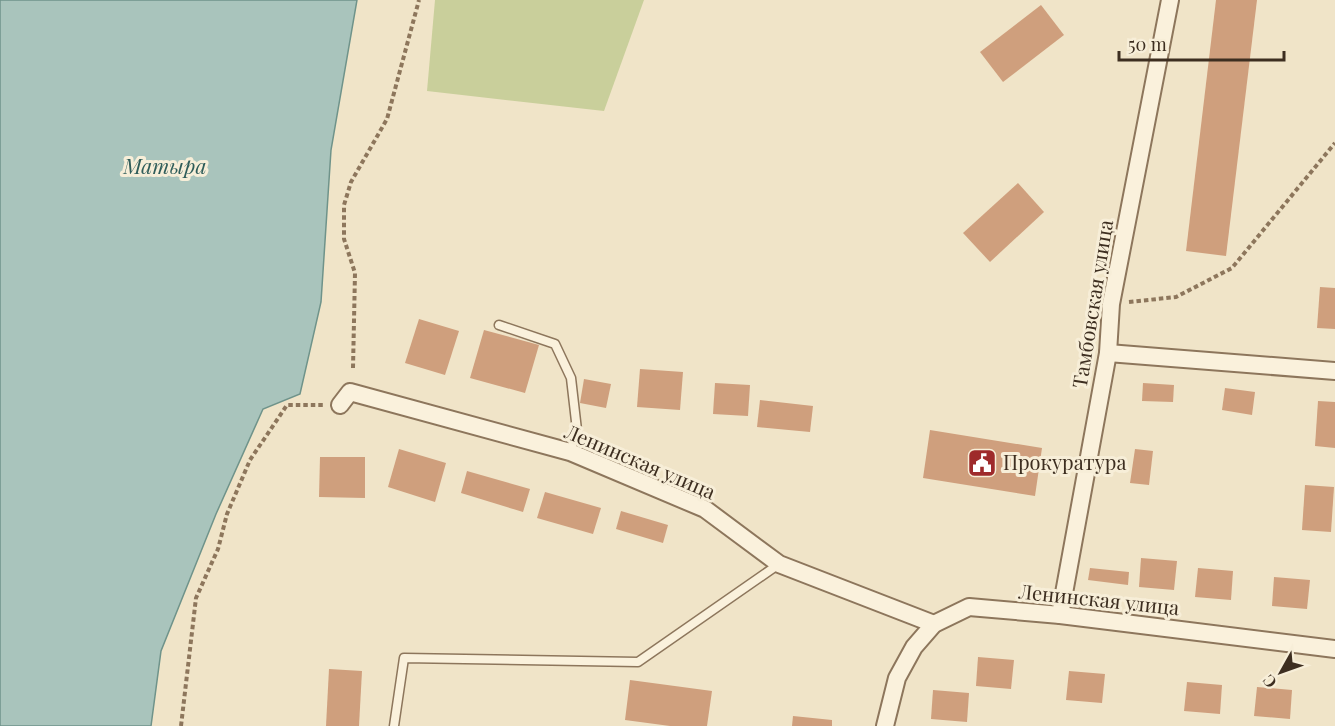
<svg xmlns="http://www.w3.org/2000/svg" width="1335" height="726" font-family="'Playfair Display',serif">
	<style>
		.green { fill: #c9cf9b }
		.water { fill: #a9c4bc; stroke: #6f938a; stroke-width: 1.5 }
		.building { fill: #cf9f7d }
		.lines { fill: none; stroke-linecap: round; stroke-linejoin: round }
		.service-casing { stroke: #8d765c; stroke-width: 11 }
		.minor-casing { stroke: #8d765c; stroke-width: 20 }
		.path { stroke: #8d765c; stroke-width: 4; stroke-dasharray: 4.5 3; stroke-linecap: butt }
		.service { stroke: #faf1dc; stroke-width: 8 }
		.minor { stroke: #faf1dc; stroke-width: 16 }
		.labels { text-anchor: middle; stroke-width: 6; stroke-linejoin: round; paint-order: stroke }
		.street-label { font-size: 20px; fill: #3d2e20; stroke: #f7eed8 }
		.poi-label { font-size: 20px; fill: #3d2e20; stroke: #f7eed8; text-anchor: start }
		.water-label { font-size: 21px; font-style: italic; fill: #2f5d5a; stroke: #f7eed8 }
	</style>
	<rect width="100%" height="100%" fill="#f0e4c8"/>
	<path class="green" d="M435 0H644L604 111 427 91Z"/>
	<path class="water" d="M0 0H357L331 150 321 302 300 394 263 409 216 514 161 651 151 726H0Z"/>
	<g class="building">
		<path d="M1216 0H1257L1226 256 1186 251Z"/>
		<path d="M1041 5 1064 35 1003 82 980 52Z"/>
		<path d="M1018 183 1044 212 990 262 963 233Z"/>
		<path d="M1320 287 1335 288V329L1317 328Z"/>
		<path d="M419 319 459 331 445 375 405 363Z"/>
		<path d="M484 330 539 345 525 393 470 378Z"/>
		<path d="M640 369 683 372 680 410 637 407Z"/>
		<path d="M584 379 611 384 606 408 580 403Z"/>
		<path d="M715 383 750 385 748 416 713 414Z"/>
		<path d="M1143 383 1174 385 1173 402 1142 401Z"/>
		<path d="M1225 388 1255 392 1252 415 1222 410Z"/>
		<path d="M760 400 813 406 810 432 757 427Z"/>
		<path d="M1318 401 1335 402V448L1315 446Z"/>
		<path d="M930 430 1042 448 1035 496 923 478Z"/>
		<path d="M399 449 446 463 435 502 388 487Z"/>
		<path d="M1135 449 1153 451 1149 485 1130 483Z"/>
		<path d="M320 457H365V498L319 497Z"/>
		<path d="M467 471 530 489 523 512 461 493Z"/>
		<path d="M1305 485 1334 487 1331 532 1302 530Z"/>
		<path d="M545 492 601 508 593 534 537 518Z"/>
		<path d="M621 511 668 525 663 543 616 529Z"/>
		<path d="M1141 558 1177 561 1174 590 1139 587Z"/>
		<path d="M1090 568 1129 572 1128 585 1088 580Z"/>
		<path d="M1198 568 1233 571 1231 600 1195 597Z"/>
		<path d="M1274 577 1310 580 1307 609 1272 606Z"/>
		<path d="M978 657 1014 660 1011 689 976 686Z"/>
		<path d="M329 669 362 671 359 726H326Z"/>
		<path d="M1069 671 1105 674 1102 703 1066 700Z"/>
		<path d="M630 680 712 691 707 726H670L625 720Z"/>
		<path d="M1187 682 1222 685 1220 714 1184 711Z"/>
		<path d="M1257 687 1292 690 1290 719 1254 716Z"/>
		<path d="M933 690 969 693 967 722 931 719Z"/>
		<path d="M793 716 832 720V726H792Z"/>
	</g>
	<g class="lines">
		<g class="service-casing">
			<g id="service">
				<path d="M499 325 555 344 571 378 577 430 570 452"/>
				<path d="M394 726 404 658 638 662 779 564"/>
			</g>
		</g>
		<g class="minor-casing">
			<g id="minor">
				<path d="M1108 353 1335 371"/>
				<path d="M340 405 350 392 570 452 705 509 779 564 934 624"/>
				<path d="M1060 615 1108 353 1111 304 1170 0"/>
				<path d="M885 726 897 678 914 647 934 624 969 607 1060 615 1335 649"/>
			</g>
		</g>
		<g class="path">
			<path d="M1129 302 1176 297 1232 268 1335 143"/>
			<path d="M353 368 355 273 344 239V205L351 182 387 119 419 0"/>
			<path d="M181 726 196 598 218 549 227 514 250 460 287 405H323"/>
		</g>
		<use href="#service" class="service"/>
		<use href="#minor" class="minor"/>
	</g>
	<defs>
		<g id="civic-square" transform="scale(1.5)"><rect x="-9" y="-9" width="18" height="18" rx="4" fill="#9e2a2b" stroke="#f7eed8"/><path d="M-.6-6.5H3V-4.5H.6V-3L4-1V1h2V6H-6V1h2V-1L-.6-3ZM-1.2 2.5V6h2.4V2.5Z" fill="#fff"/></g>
	</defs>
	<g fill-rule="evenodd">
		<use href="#civic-square" x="982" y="463"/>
	</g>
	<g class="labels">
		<g class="street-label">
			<text transform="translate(1093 304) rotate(-81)" y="7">Тамбовская улица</text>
			<text transform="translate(640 462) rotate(23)" y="7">Ленинская улица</text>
			<text transform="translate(1099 600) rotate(6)" y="7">Ленинская улица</text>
		</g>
		<g class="poi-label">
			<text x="1003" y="470">Прокуратура</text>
		</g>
		<g class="water-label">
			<text x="165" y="174">Матыра</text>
		</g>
	</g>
	<g transform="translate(1281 672) rotate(230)" stroke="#f7eed8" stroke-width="4.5" paint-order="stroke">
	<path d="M0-4.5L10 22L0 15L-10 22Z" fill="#3d2e20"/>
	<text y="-9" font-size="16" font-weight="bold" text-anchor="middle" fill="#3d2e20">С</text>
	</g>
	<path d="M1119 51v9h165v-9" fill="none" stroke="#3d2e20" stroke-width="3"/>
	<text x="1128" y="51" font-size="18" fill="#3d2e20" stroke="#f7eed8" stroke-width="4.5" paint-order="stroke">50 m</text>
</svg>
